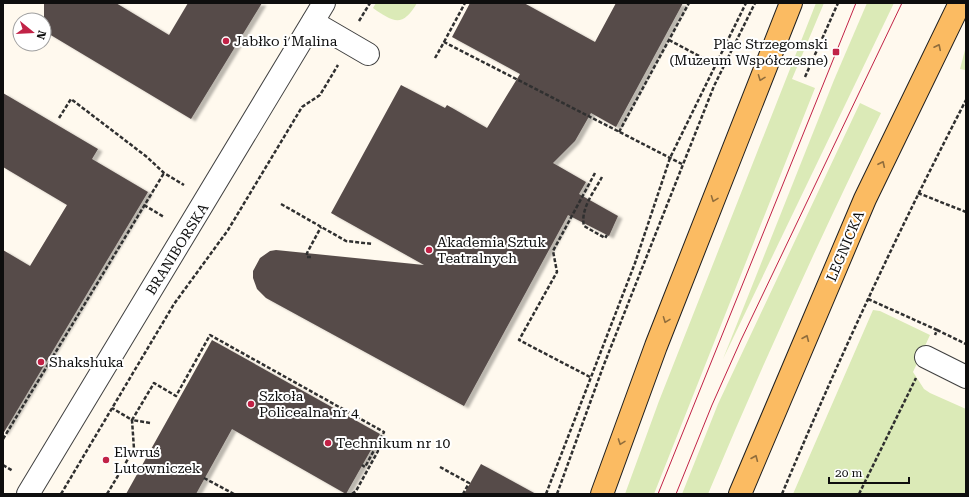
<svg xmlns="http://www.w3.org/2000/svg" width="969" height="497" font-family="'Roboto Serif',serif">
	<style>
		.green { fill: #dbeab7 }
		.building { fill: #574c4a; filter: url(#shadow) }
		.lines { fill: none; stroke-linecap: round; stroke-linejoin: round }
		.minor-casing { stroke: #414141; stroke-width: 24 }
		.major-casing { stroke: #1f1f1f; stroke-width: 24 }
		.path { stroke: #303030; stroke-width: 2.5; stroke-dasharray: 4 2; stroke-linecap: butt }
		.minor { stroke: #fff; stroke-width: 22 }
		.major { stroke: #fbbb62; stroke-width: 22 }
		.tram { stroke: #c12246; stroke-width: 1 }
		.oneway { stroke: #906d3c }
		.poi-dot { fill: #c12246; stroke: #fff; stroke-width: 1.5 }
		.labels { text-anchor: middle; stroke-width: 4; stroke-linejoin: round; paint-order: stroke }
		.poi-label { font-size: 14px; fill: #0e0e0e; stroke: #fff; text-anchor: start }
		.street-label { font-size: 14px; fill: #0e0e0e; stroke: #fff }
	</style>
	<defs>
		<filter id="shadow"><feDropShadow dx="4.5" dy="2.5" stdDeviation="1" flood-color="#0004"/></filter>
	</defs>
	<rect width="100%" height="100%" fill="#fff9ee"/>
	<g class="green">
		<path d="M376 3H417C403 27 394 23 373 8Z"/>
		<path d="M816 3H824L792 79 815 88 654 494H625L659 401Z"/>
		<path d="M867 3H894L723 359 834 80Z"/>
		<path d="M966 46V68L965 70 960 69Z"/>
		<path d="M860 103 881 113C820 238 762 365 708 494H682L718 404Z"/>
		<path d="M873 310 880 311 930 335 913 372 924 389 930 393 966 409V494H793Z"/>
	</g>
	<g class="building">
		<path d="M44 3H116L169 35 188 3H262L191 119 44 31Z"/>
		<path d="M470 3H524L595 42 616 3H683L616 127 591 113 575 141 553 163 586 182 579 194 618 216 609 236 568 215 464 406 266 298 257 289 253 278V271L260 258 270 251 276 250 424 265 331 213 401 85 445 108 447 105 487 128 520 74 452 37Z"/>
		<path d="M3 93 98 149 92 159 148 192 3 434V250L30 266 67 205 3 167Z"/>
		<path d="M212 340 380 434 346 494 232 429 196 494H126Z"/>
		<path d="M481 464 536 494H464Z"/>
	</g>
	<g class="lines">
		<g class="minor-casing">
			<g id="minor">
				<path d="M313 22 368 54"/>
				<path d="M926 357 966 377"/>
				<path d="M28 494 324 3"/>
			</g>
		</g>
		<g class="major-casing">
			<g id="major">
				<path d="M602 494 656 346 791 3"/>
				<path d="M740 494 865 199 960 3"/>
			</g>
		</g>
		<g class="path">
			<path d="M359 21 370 3"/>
			<path d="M669 40 716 65"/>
			<path d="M444 42 465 3"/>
			<path d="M435 58 444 42 682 164"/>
			<path d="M805 77 838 3"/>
			<path d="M59 118 71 99 147 157 164 173 184 185"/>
			<path d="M619 132 689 3"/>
			<path d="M602 177C594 192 580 209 584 226L605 238 607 235"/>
			<path d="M918 193 966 212"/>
			<path d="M281 204 346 241 373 244"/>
			<path d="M144 205 164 217"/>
			<path d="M311 257H307V253L321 227"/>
			<path d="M868 299 937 330 935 335"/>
			<path d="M937 330 966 344"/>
			<path d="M590 377 519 340 557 272 553 251 595 173"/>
			<path d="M150 423 132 420 154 383 176 396 210 335 384 432 365 467 362 465"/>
			<path d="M3 439 164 173"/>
			<path d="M3 465 13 471"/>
			<path d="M440 467 469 483 463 494"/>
			<path d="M204 478 234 494"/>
			<path d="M61 494 174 304 228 230 302 107 320 95 338 65"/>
			<path d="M107 494 134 449 132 420 112 408"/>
			<path d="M352 494 356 491 378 451 375 450"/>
			<path d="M546 494 635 263 670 158 746 3"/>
			<path d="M557 494 603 367 714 86 755 3"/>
			<path d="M782 494C838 360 899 229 966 100"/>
			<path d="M859 494 916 378"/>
		</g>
		<use href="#minor" class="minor"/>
		<use href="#major" class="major"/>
		<g class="tram">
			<path d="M658 494 856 3"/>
			<path d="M676 494 712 405 741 340 902 3"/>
		</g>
	</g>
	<defs><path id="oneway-chevron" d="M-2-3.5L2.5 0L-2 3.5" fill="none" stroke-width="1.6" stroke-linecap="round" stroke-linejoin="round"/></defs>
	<g class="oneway">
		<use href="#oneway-chevron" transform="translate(938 47) rotate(-64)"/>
		<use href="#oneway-chevron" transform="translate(761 78) rotate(111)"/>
		<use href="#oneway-chevron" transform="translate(882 164) rotate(-65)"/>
		<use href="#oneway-chevron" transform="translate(714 199) rotate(111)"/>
		<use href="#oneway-chevron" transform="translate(666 320) rotate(111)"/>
		<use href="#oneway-chevron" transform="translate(806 338) rotate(-67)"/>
		<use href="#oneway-chevron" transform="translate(621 442) rotate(110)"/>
		<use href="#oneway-chevron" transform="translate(755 458) rotate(-67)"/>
	</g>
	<g class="poi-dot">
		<circle cx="226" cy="41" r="4"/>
		<rect x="832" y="48" width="8" height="8" rx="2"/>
		<circle cx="429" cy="250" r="4"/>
		<circle cx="41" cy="362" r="4"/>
		<circle cx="251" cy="404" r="4"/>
		<circle cx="328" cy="443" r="4"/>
		<circle cx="106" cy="460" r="4"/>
	</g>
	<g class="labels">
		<g class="poi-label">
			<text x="234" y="46">Jabłko i Malina</text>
			<text x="828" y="49" text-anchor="end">Plac Strzegomski<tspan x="828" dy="16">(Muzeum Współczesne)</tspan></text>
			<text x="437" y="247">Akademia Sztuk<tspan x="437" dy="16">Teatralnych</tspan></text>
			<text x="49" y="367">Shakshuka</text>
			<text x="259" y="401">Szkoła<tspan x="259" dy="16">Policealna nr 4</tspan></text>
			<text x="336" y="448">Technikum nr 10</text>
			<text x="114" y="457">Elwruś<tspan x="114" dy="16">Lutowniczek</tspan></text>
		</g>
		<g class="street-label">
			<text transform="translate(845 246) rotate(-67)" y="5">LEGNICKA</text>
			<text transform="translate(177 249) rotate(-58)" y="5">BRANIBORSKA</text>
		</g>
	</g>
	<rect width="969" height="497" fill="none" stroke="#0e0e0e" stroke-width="8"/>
	<g transform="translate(32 32) rotate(108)"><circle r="19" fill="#ffffff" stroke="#9f9f9f"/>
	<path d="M0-3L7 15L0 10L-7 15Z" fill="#c12246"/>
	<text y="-6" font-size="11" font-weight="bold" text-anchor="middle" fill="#0e0e0e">N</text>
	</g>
	<path d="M829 477v6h80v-6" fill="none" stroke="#0e0e0e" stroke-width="2"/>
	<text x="835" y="477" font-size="12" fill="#0e0e0e" stroke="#ffffff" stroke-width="3" paint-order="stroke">20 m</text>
</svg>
